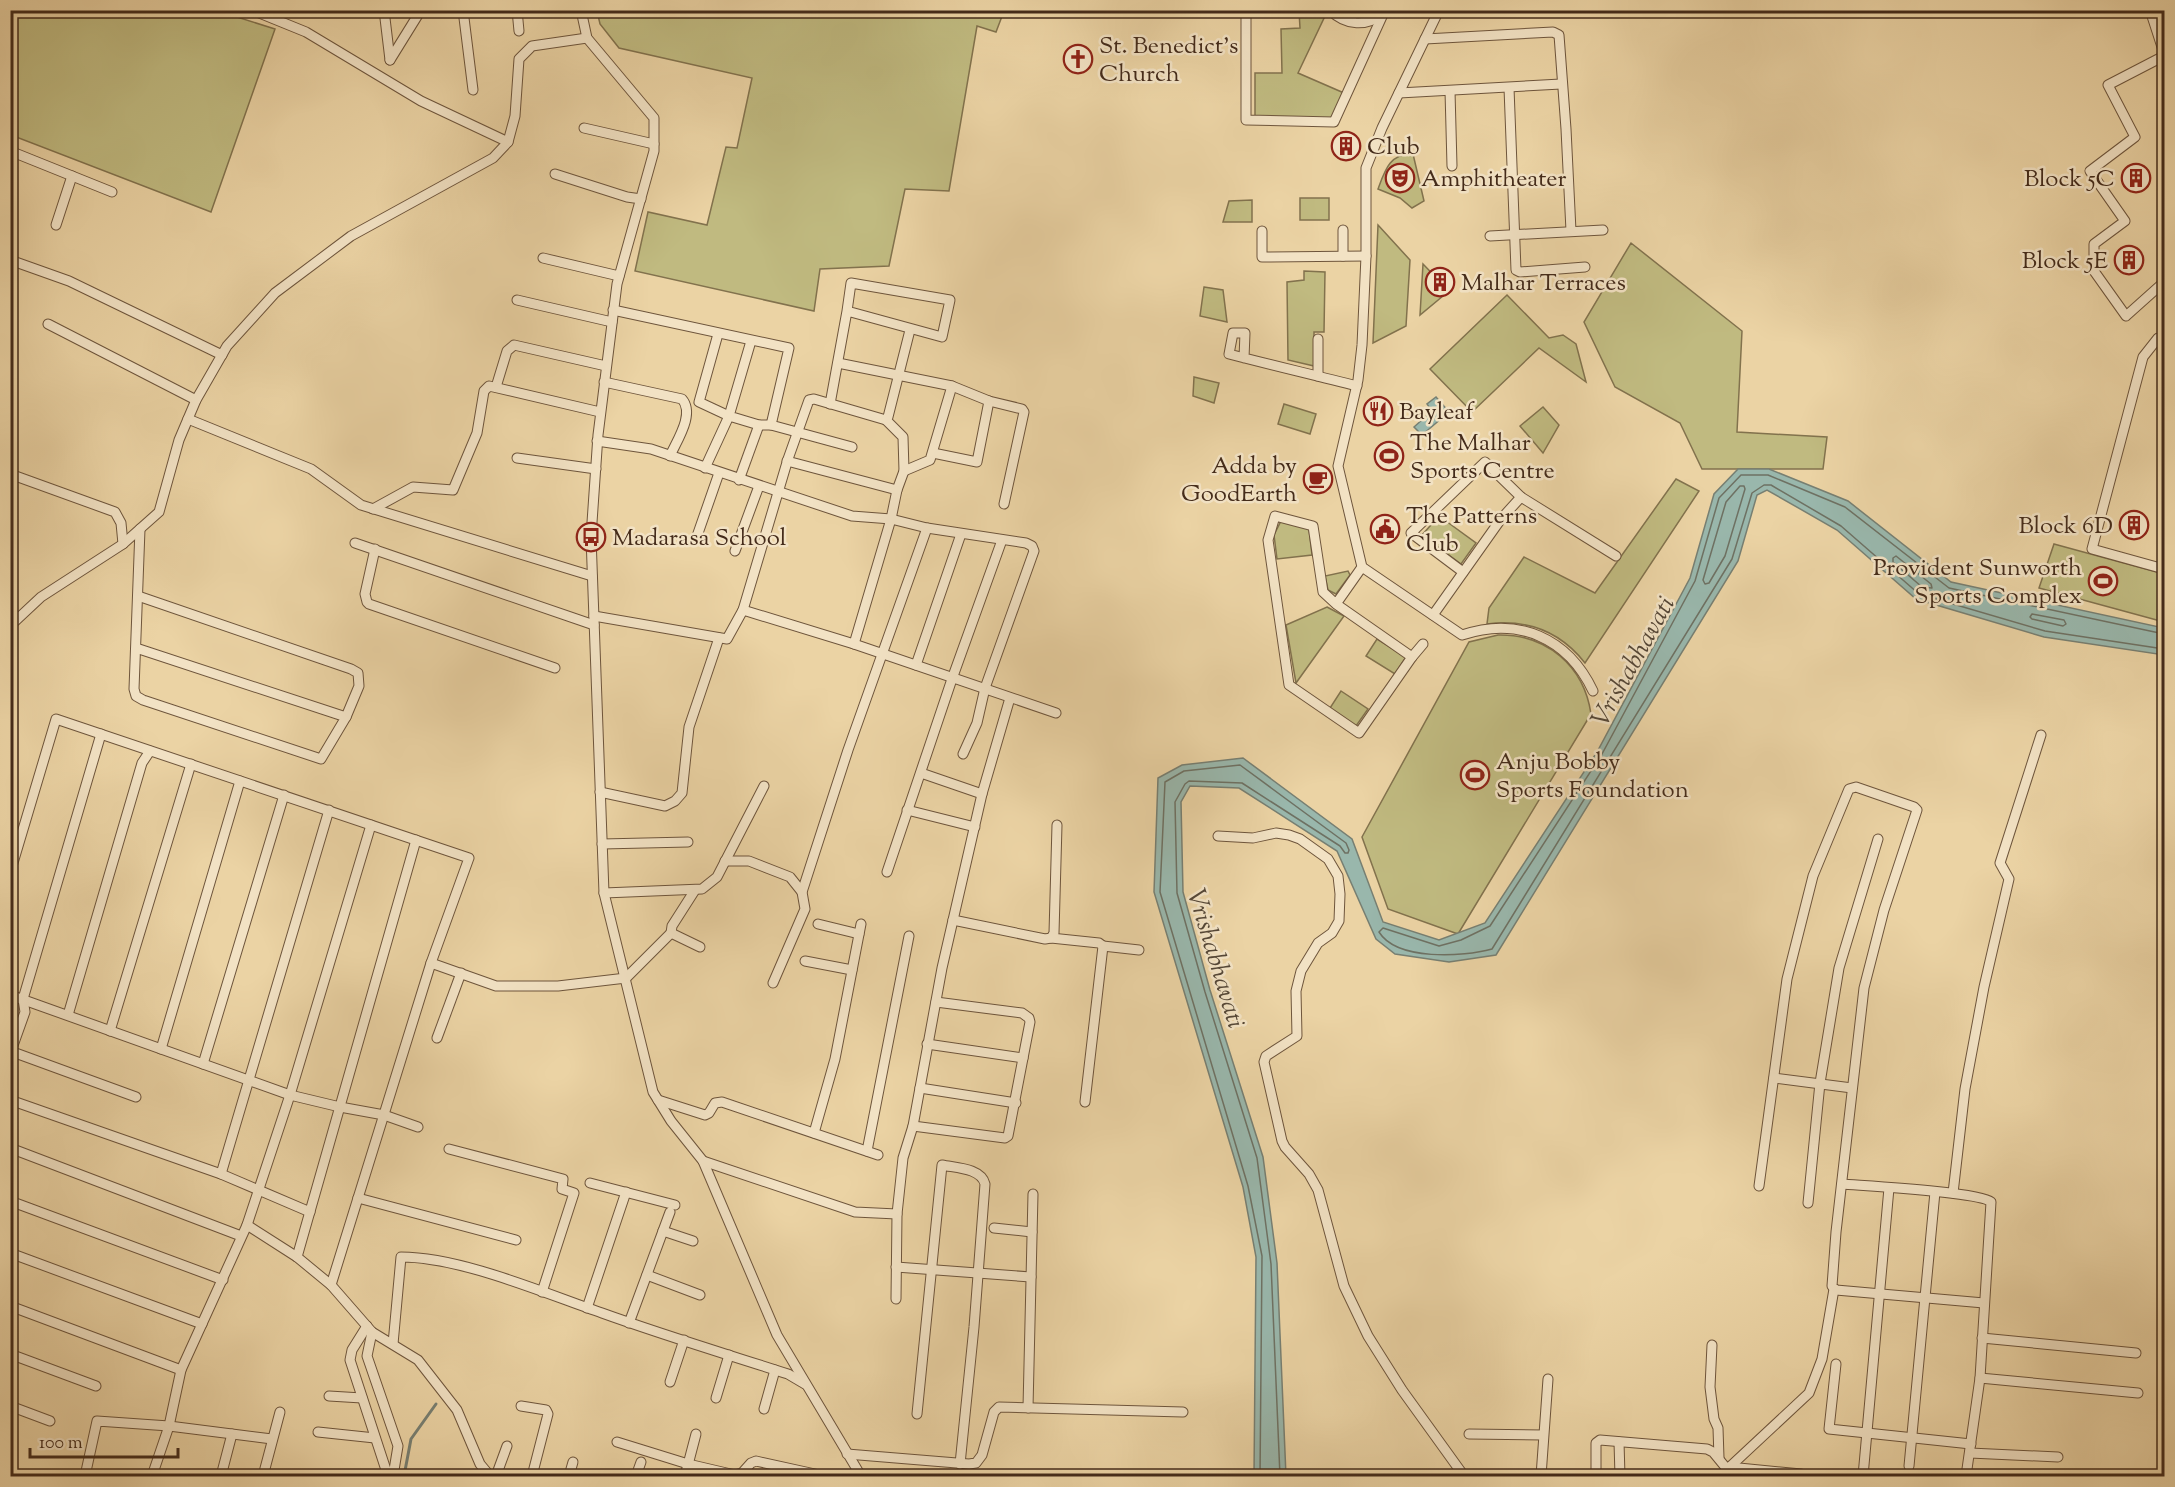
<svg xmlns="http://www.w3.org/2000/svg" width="2175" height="1487" font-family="'Sorts Mill Goudy',serif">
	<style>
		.green { fill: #c0ba80; stroke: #82724d; stroke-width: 1.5 }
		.water { fill: #99b7ac; stroke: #777f72; stroke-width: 1.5 }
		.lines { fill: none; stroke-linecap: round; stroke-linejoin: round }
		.shore { stroke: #6e7163; stroke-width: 1.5 }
		.stream { stroke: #777f72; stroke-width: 3 }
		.minor-casing { stroke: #6e553c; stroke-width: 11 }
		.minor { stroke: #f2e2c4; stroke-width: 9 }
		.labels { text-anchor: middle; stroke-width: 5; stroke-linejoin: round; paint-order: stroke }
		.poi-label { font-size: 24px; fill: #442b1a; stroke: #f2e2c4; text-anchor: start }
		.water-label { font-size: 26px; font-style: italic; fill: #554737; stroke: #f2e2c4 }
	</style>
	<rect width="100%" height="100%" fill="#ebd3a4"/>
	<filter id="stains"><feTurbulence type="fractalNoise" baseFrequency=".00333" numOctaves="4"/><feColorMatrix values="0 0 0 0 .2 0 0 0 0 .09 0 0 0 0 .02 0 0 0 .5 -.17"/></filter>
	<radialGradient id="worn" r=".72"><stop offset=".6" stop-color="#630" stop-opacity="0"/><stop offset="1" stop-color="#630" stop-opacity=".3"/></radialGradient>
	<g class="green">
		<path d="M10 11H218L275 29 211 212 11 135Z"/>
		<path d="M597 11V10L1004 11 996 32 977 26 949 191 905 189 889 266 820 269 814 311 635 271 648 212 707 225 726 147 737 148 752 78 619 48 600 24Z"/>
		<path d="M1299 11H1321L1325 16 1298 73 1344 93 1334 118 1255 117V73H1282L1281 29 1300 28Z"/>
		<path d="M1339 11H1376C1364 19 1351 19 1339 11Z"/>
		<path d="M1413 154 1424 201 1412 208 1400 198 1378 189C1385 170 1390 153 1413 154Z"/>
		<rect x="1300" y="198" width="29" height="22"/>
		<path d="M1252 200V222H1223L1229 201Z"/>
		<path d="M1378 225 1410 260 1406 326 1373 343Z"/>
		<path d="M1631 243 1742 331 1737 432 1827 437 1823 469H1702L1680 423 1615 387 1584 322Z"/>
		<path d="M1423 264 1449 291 1420 315Z"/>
		<path d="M1304 271 1325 272 1324 332H1314V366L1288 360 1287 282 1304 280Z"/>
		<path d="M1204 287 1223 290 1227 322 1200 316Z"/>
		<path d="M1507 295 1549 338 1563 335 1576 344 1586 382 1539 348 1472 412 1430 369Z"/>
		<path d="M1194 377 1219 383 1214 403 1193 396Z"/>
		<path d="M1284 404 1316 414 1310 434 1278 424Z"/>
		<path d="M1543 407 1559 425 1543 453 1520 426Z"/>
		<path d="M1676 479 1699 491 1585 663C1560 631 1526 619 1487 624L1489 608 1524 557 1595 593Z"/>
		<path d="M1439 516 1476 543 1461 564 1422 535Z"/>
		<path d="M1281 521 1309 529 1312 555 1277 559 1274 535Z"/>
		<path d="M2054 544 2164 574V622L2039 588Z"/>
		<path d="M1348 571 1350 575 1336 594 1328 590 1325 576Z"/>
		<path d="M1327 607 1344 616 1296 683 1286 625Z"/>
		<path d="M1498 635C1547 634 1584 666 1591 714L1458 934 1388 909 1362 837 1469 642Z"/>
		<path d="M1377 639 1406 657 1395 674 1366 656Z"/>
		<path d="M1341 691 1368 709 1356 726 1330 708Z"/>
	</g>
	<g class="water">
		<path d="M1436 397 1449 412 1422 435 1414 427 1432 411 1427 404Z"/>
		<path d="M1738 469H1769L1848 501 1951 582 2164 628V655L2044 637 1916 599 1837 530 1767 490 1757 495 1738 561 1496 955 1449 962 1395 954 1376 939 1337 851 1239 788 1190 786 1181 802 1183 892 1210 990 1263 1157 1277 1263 1286 1476H1254L1256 1257 1243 1187 1154 892 1158 778 1182 765 1243 758 1352 839 1383 922 1439 940 1485 923 1597 752 1690 578 1714 494Z"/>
	</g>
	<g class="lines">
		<g class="shore">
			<path d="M1740 486H1744L1745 489 1725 556 1709 583 1705 584 1703 580 1726 502Z"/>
			<path d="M1896 556 1931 584 1932 588 1922 587 1893 562V558Z"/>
			<path d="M2032 614 2064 620 2066 624 2063 626 2032 619 2030 617Z"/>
			<path d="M2164 634 1949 588 1845 507 1768 475H1741L1719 498 1695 581 1602 754 1490 926 1461 940 1439 946 1383 928 1379 932C1397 961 1463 957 1492 949L1732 559 1752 493 1764 485H1771L1841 526 1919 594 2045 631 2164 649"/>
			<path d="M1260 1476 1262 1256 1248 1186 1160 892 1165 782 1184 771 1240 765 1346 843 1349 850 1348 853H1345L1340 846 1242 783 1189 781 1185 784 1175 802 1177 893 1205 992 1257 1158 1271 1264 1280 1476"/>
		</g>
		<path class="stream" d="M404 1476 411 1439 436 1404"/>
		<g class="minor-casing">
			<g id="minor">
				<path d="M252 10 306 32 421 101 508 142"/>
				<path d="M384 10 390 60"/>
				<path d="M463 10 473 90"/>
				<path d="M517 10 519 31"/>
				<path d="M581 10 587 38 654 118V151L617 284 598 435 591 537 604 893 653 1092 671 1121 703 1161 777 1335 861 1476"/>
				<path d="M1246 10V120L1334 122 1385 10"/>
				<path d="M1330 10C1346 26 1367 27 1383 13"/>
				<path d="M1439 10 1382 128 1366 168V256L1362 345 1358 380 1338 466 1362 567 1462 635C1518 616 1568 638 1593 691"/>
				<path d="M2150 10 2164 53"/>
				<path d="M1425 39 1553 32 1559 35 1566 129 1571 231"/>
				<path d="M2164 56 2108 85 2135 137 2090 171 2125 221 2094 244V271L2126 316 2164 282"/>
				<path d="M390 60 421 10"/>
				<path d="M1509 88 1516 270 1520 272 1585 267"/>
				<path d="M1450 91 1452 166"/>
				<path d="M1399 93 1561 84"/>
				<path d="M584 128 654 144"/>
				<path d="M10 151 112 192"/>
				<path d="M555 174 627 197 641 199"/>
				<path d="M56 225 72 176"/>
				<path d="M1343 230V256"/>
				<path d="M1262 231V257L1366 256"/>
				<path d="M1490 236 1603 230"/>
				<path d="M543 258 619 276"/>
				<path d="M10 260 69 281 222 355"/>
				<path d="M517 300 612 322"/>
				<path d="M613 310 789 348 771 425 852 447"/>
				<path d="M48 324 196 400"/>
				<path d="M2164 338H2158L2143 357 2092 549 2164 569"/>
				<path d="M751 341 729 416 759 425H771"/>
				<path d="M1244 358 1245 333H1233L1229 354C1271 365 1314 375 1357 386"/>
				<path d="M838 363 952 386 989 401 1022 409 1024 412 1004 504"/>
				<path d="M1318 376V339"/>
				<path d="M604 382 682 399C695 414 677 440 670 456"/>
				<path d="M496 387 507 351 514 345 606 366"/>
				<path d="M830 404 847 311 942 337 950 300 851 283 847 311"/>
				<path d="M188 419 311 469 361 505 592 576"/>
				<path d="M597 441 651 449 852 516 891 519 927 528 1026 543 1032 546 1034 551 985 688 977 723 963 754"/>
				<path d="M933 453 977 462 989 401"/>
				<path d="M517 458 596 469"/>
				<path d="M787 461 897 490"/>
				<path d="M705 468 729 416 699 402 718 334"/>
				<path d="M904 471 930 460 952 386"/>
				<path d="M10 474 115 512 121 523 123 544"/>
				<path d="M739 480 759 425"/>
				<path d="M373 509 413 487 453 490 477 433 484 391 489 386 600 412"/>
				<path d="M696 539 719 473"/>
				<path d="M355 543 594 625"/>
				<path d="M375 549 365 594 367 602 369 604 555 668"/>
				<path d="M735 551 759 486"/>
				<path d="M1463 572 1411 533 1485 462 1521 497"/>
				<path d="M138 596 351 669 358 673 359 686 346 717"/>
				<path d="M1336 604 1412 657 1359 733 1289 685 1268 540 1275 516 1313 526 1323 592 1336 604 1362 567"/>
				<path d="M743 610 854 644 1056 713"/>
				<path d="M1433 615 1501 519 1521 497 1616 556"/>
				<path d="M594 616 727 639 743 610 788 459 809 400 814 399 886 420 888 417 910 330"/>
				<path d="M10 626 41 597 123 544 159 512 179 440 196 400 227 346 275 293 351 236 493 158 508 142 515 116 519 59 532 46 587 38"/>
				<path d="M854 644 891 519 897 490 904 471 903 437 886 420"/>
				<path d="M136 648 346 717 321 759 143 700 136 696 134 689 140 529"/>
				<path d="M1412 657 1423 644"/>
				<path d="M916 665 961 534"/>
				<path d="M921 773 982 794"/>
				<path d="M600 792 665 806 675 801 682 793 689 727 719 638"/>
				<path d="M907 810 975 827"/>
				<path d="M1218 836 1253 838 1276 833 1289 835 1300 839 1328 859 1338 876 1340 894 1339 921 1332 933 1318 943 1301 971 1296 991 1297 1036 1266 1056 1264 1062 1282 1141 1285 1147 1309 1174 1318 1190 1344 1286 1368 1336 1402 1390 1464 1476"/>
				<path d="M602 844 688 842"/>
				<path d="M725 861H749L790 877 802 892"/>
				<path d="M887 872 952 679 1002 540"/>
				<path d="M10 873 56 719 469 858 431 963 331 1285"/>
				<path d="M695 890 672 926 671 933 700 947"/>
				<path d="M604 893 702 889 717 877 764 786"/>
				<path d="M953 920 1045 939 1051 938 1054 933 1057 825"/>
				<path d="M818 924 859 934"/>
				<path d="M1051 938 1099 943 1103 946 1085 1102"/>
				<path d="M1103 946 1139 950"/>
				<path d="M805 961 852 970"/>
				<path d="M431 963 496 986H558L626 978 671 933"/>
				<path d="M773 983 805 909 802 892 848 750 927 528"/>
				<path d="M10 995 290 1095 340 1107 384 1115 418 1127"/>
				<path d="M68 1015 142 763 150 751"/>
				<path d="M110 1031 191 764"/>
				<path d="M437 1038 461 973"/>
				<path d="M927 1044 1023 1058"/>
				<path d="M161 1049 240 781"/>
				<path d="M10 1051 136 1097"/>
				<path d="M10 1054 25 1012 23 999 101 734"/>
				<path d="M203 1064 284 795"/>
				<path d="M1774 1078 1852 1088"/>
				<path d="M920 1088 1016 1103"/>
				<path d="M10 1100 221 1174 310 1212"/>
				<path d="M658 1100 705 1115 709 1113 715 1103 722 1102 878 1155"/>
				<path d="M913 1126 1005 1138 1008 1136 1030 1022 1029 1018 1022 1013 936 1002"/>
				<path d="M814 1133 835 1059 861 924"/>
				<path d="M10 1148 241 1236"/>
				<path d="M449 1149 563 1179 562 1189 574 1193 542 1292"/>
				<path d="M867 1151 909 936"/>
				<path d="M703 1161 855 1212 897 1214 903 1158 913 1126 942 968 982 794 1010 698"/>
				<path d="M221 1174 329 810"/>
				<path d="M590 1183 675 1205"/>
				<path d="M1842 1184C1866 1186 1979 1192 1991 1202L1980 1378 1966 1476"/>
				<path d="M1759 1186 1787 979 1813 876 1849 789 1856 787 1914 807 1917 810 1884 910 1864 988 1836 1232 1832 1286 1836 1290 1984 1303"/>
				<path d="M1953 1193 1965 1089 1984 987 2009 879 2000 863 2041 735"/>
				<path d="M358 1198 516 1240"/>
				<path d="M10 1201 223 1280"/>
				<path d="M1808 1203 1820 1083 1839 968 1878 839"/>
				<path d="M247 1225 297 1257 331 1285 372 1332 418 1360 457 1410 480 1464 490 1476"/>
				<path d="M994 1228 1032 1232"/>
				<path d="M663 1231 693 1241"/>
				<path d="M10 1253 202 1324"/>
				<path d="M297 1257 416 840"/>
				<path d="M896 1267 1031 1277"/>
				<path d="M647 1275 700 1295"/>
				<path d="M896 1299 897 1214"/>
				<path d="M10 1306 181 1370"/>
				<path d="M587 1308 626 1192"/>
				<path d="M629 1323 670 1212"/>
				<path d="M367 1326 352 1350 350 1360 388 1476"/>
				<path d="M372 1332 367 1356 398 1446 393 1476"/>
				<path d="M1982 1338 2136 1353"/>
				<path d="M393 1344 401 1257C461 1257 544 1293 602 1313 663 1335 726 1354 788 1374L805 1384"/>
				<path d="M1712 1345 1710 1387 1714 1419 1718 1428 1719 1458"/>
				<path d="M10 1354 96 1386"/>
				<path d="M1836 1364 1829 1429 1971 1444"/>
				<path d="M1980 1378 2138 1393"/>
				<path d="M670 1382 684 1340"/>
				<path d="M329 1396 362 1398"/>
				<path d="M716 1398 729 1355"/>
				<path d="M10 1406 50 1421"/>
				<path d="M521 1406 546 1410 548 1414 532 1476"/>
				<path d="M1028 1408 1033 1194"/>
				<path d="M764 1409 775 1370"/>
				<path d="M917 1414 942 1165C956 1168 981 1168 985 1184L974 1327 960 1464"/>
				<path d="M318 1432 375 1438"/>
				<path d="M1469 1434 1543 1435"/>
				<path d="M617 1442 688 1464 735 1475 742 1473 751 1463 756 1461 824 1476"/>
				<path d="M1619 1442 1620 1476"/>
				<path d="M1970 1453 2058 1457"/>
				<path d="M847 1454 969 1464 976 1463 982 1455 994 1412 999 1407 1183 1412"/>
				<path d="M1909 1466 1935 1192"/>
				<path d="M10 1467V1468"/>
				<path d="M1729 1467 1801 1474"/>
				<path d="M85 1476 97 1421 169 1426 272 1439"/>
				<path d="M152 1476 169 1426 181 1370 247 1225 290 1095 371 825"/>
				<path d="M221 1476 232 1434"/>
				<path d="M263 1476 280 1412"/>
				<path d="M496 1476 507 1446"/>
				<path d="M569 1476 573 1462"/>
				<path d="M636 1476 641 1462"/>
				<path d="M685 1476 696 1434"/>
				<path d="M1541 1476 1548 1379"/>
				<path d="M1596 1476V1443L1600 1440 1707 1449 1713 1452 1727 1469"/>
				<path d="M1720 1476 1809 1393 1822 1359 1834 1289"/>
				<path d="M1863 1476 1889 1188"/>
			</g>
		</g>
		<use href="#minor" class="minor"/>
	</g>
	<defs>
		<g id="church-ring" transform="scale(1.5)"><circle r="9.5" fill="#f2e2c4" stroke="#8f2418" stroke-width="1.5"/><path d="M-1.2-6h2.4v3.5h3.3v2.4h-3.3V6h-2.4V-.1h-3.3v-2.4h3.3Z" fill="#8f2418"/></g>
		<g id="building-ring" transform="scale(1.5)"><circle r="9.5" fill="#f2e2c4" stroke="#8f2418" stroke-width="1.5"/><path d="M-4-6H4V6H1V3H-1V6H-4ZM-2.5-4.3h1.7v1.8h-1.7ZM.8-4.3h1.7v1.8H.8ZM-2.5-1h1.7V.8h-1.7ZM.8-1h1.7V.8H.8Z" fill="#8f2418"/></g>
		<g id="theatre-ring" transform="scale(1.5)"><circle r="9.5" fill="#f2e2c4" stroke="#8f2418" stroke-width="1.5"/><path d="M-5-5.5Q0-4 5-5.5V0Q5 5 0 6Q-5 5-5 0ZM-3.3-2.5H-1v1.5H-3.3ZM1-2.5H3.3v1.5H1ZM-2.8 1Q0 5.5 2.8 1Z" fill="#8f2418"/></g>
		<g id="restaurant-ring" transform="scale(1.5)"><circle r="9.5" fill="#f2e2c4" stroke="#8f2418" stroke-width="1.5"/><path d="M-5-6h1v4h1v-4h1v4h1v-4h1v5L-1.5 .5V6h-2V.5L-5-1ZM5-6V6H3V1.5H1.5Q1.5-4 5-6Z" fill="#8f2418"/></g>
		<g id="stadium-ring" transform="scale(1.5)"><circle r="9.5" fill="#f2e2c4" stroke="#8f2418" stroke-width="1.5"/><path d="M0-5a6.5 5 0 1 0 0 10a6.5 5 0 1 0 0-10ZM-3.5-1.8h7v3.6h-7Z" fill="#8f2418"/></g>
		<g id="cafe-ring" transform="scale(1.5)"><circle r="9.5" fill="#f2e2c4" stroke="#8f2418" stroke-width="1.5"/><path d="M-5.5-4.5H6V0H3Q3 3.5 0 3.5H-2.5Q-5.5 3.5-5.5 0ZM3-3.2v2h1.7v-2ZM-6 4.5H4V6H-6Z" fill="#8f2418"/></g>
		<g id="civic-ring" transform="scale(1.5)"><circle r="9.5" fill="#f2e2c4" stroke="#8f2418" stroke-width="1.5"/><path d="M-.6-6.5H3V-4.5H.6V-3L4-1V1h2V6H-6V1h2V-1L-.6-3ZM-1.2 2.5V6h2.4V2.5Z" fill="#8f2418"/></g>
		<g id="bus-ring" transform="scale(1.5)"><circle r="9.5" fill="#f2e2c4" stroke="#8f2418" stroke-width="1.5"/><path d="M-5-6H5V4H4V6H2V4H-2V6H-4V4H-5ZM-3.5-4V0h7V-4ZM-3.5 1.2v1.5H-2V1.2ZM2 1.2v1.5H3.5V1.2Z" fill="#8f2418"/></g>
	</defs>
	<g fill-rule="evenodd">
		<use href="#church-ring" x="1078" y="59"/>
		<use href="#building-ring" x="1346" y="146"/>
		<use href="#theatre-ring" x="1400" y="178"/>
		<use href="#building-ring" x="2136" y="178"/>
		<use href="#building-ring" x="2129" y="260"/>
		<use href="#building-ring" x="1440" y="282"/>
		<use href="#restaurant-ring" x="1378" y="411"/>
		<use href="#stadium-ring" x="1389" y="456"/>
		<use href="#cafe-ring" x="1318" y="479"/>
		<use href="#building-ring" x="2134" y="525"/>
		<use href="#civic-ring" x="1385" y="529"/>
		<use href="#bus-ring" x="591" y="537"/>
		<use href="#stadium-ring" x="2103" y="581"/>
		<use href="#stadium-ring" x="1475" y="775"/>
	</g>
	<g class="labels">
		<g class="poi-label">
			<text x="1099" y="53">St. Benedict's<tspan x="1099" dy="28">Church</tspan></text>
			<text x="1367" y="154">Club</text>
			<text x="1421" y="186">Amphitheater</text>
			<text x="2115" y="186" text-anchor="end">Block 5C</text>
			<text x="2108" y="268" text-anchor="end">Block 5E</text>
			<text x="1461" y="290">Malhar Terraces</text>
			<text x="1399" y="419">Bayleaf</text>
			<text x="1410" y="450">The Malhar<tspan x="1410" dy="28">Sports Centre</tspan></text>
			<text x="1297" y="473" text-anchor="end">Adda by<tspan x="1297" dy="28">GoodEarth</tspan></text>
			<text x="1406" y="523">The Patterns<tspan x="1406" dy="28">Club</tspan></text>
			<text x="2113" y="533" text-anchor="end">Block 6D</text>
			<text x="612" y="545">Madarasa School</text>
			<text x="2082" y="575" text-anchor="end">Provident Sunworth<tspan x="2082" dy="28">Sports Complex</tspan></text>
			<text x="1496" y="769">Anju Bobby<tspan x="1496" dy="28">Sports Foundation</tspan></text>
		</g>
		<g class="water-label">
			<text transform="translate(1632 661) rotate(-61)" y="9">Vrishabhavati</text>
			<text transform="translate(1217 958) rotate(73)" y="9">Vrishabhavati</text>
		</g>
	</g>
	<rect width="2175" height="1487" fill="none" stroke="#ebd3a4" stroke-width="36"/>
	<rect x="12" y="12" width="2151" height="1463" fill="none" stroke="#442b1a" stroke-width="3"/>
	<rect x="18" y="18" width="2139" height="1451" fill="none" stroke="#442b1a" stroke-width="1.5"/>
	<path d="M30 1448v9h148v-9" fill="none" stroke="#442b1a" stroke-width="3"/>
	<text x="39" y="1448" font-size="18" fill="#442b1a" stroke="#f2e2c4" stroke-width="4.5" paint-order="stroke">100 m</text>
	<rect width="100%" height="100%" filter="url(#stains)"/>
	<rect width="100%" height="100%" fill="url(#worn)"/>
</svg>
